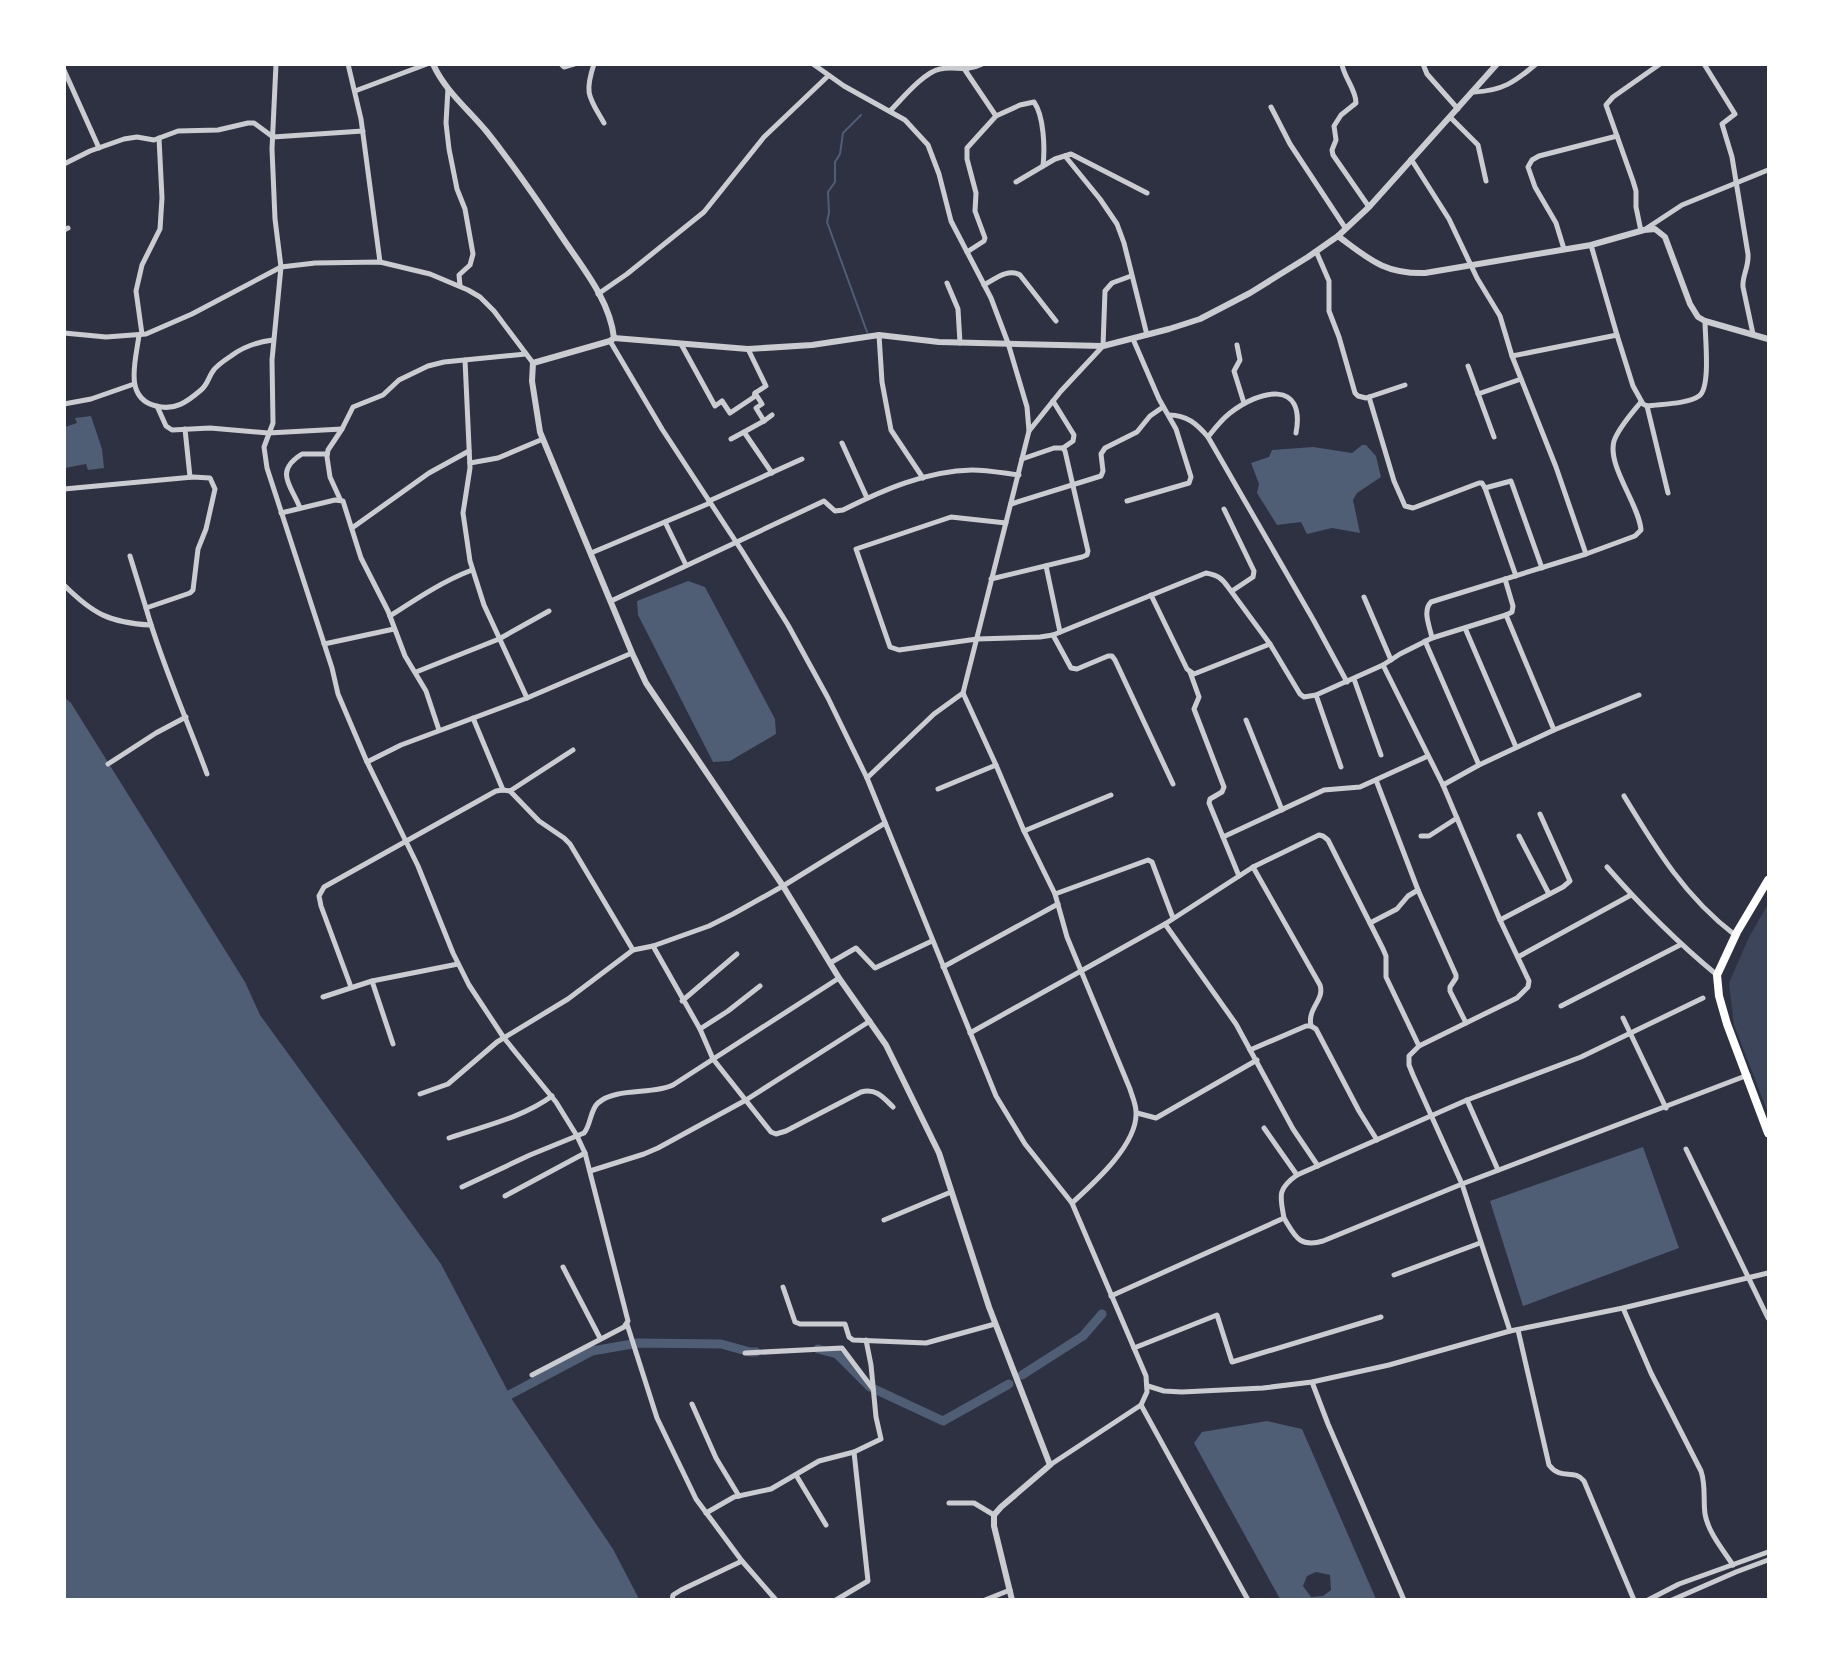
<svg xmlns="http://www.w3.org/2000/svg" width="1833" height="1664" font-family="'Public Sans',sans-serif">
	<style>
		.green { fill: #3c4559 }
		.water { fill: #4f5d75; fill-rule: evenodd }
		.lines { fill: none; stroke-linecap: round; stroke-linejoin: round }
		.stream { stroke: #4f5d75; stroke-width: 2 }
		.canal { stroke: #4f5d75; stroke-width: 9 }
		.minor { stroke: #caccd0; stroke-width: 5 }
		.tertiary { stroke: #caccd0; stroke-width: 6 }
		.primary { stroke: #fff; stroke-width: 8 }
	</style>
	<rect width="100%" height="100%" fill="#2d3142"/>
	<path class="green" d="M1768 904V1113L1734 1025 1729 983 1749 937Z"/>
	<g class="water">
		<path d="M91 416 102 449 104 468 88 470 86 464 65 468V427L77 423 75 418Z"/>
		<path d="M1362 445H1366L1376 456 1381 477 1357 493 1353 500 1360 533 1332 528 1307 534 1301 522 1277 525 1257 493 1259 484 1251 463 1269 457 1272 450 1313 447 1352 453Z"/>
		<path d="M688 581 705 587 775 719 776 734 730 761 713 762 638 615 637 601Z"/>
		<path d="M64 697 71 703 245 982 260 1015 441 1264 513 1401 613 1549 639 1599H65Z"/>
		<path d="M1643 1147 1679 1248 1523 1306 1490 1201Z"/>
		<path d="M1267 1421 1302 1429 1376 1599H1280L1194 1443 1202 1432ZM1316 1572 1330 1575 1331 1590 1323 1596 1311 1597 1303 1586 1307 1576Z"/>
	</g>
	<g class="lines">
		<path class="stream" d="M861 115 843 133 840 154 835 162V182L828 192 829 213 827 222 867 332"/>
		<g class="canal">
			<path d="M818 1349 837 1354 870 1387 943 1421 1009 1384"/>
			<path d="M1022 1375 1083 1336 1102 1314"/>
			<path d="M509 1395 592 1351 638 1343 721 1344 750 1352H756"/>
		</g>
		<g class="minor">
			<path d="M276 64 272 149 275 219 281 267 272 360 273 423 264 447 267 468 332 668 338 694 367 762 418 866 453 953 469 985 504 1038 556 1102 577 1136 585 1153 628 1321 624 1327 532 1375"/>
			<path d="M348 64 361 119 380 262"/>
			<path d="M561 64 564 67 574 64"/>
			<path d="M594 64C584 94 589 97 604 123"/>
			<path d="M813 64 844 86 905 120 928 145 939 174 951 221 991 298 1008 343 1027 407 1029 431 963 693 996 765 1024 831 1055 894 1067 937 1130 1089C1132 1096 1136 1104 1136 1112 1138 1144 1094 1183 1072 1203"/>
			<path d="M1342 64C1344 78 1356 89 1356 103L1341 115 1334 126 1336 140 1332 150 1333 155 1369 207"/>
			<path d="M1423 64 1427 74 1458 109"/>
			<path d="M1704 64 1735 114 1722 124 1732 157 1748 254C1749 268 1742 275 1743 287L1753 334"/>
			<path d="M64 70 99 148"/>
			<path d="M965 70 996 116"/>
			<path d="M448 88 446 123 449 149 457 189 465 209 473 254 470 265 459 275 460 286"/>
			<path d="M355 91 427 64"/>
			<path d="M1474 92C1502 91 1515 82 1536 64"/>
			<path d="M1271 107 1290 144 1346 229"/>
			<path d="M890 111C902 99 924 72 940 69 956 65 964 73 982 64"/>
			<path d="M1450 117 1478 145 1486 181"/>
			<path d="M1065 156 1100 199 1117 224 1124 243 1147 335"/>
			<path d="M64 164 90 151 124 139 137 137 154 140 178 131 218 130 248 123H254L273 137 363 131"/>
			<path d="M1016 182 1055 159 1071 154 1147 193"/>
			<path d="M64 230 68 228"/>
			<path d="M1644 230 1682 205 1768 170"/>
			<path d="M1641 231 1636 207V191L1633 181 1606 105 1613 97 1660 64"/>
			<path d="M1591 245 1617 335"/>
			<path d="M1564 249 1556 223 1535 187 1528 167 1532 160 1539 156 1617 136"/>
			<path d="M1316 251 1329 281V311L1339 337 1355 393 1358 396 1366 398 1405 385"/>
			<path d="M967 252 984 241 985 238 975 211 976 193 967 159V148L996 116 1020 105 1034 102C1044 116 1045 148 1043 166"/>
			<path d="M947 283 958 309 960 343"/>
			<path d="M984 285C995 279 1008 268 1020 275L1056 321"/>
			<path d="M598 294 627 274 704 212 764 137 828 76"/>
			<path d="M64 333 106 337 146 334 192 314 281 267 315 263 380 262 430 274 468 290 480 297 494 311 533 363"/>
			<path d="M142 334 136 291 142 265 160 229 162 198 159 138"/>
			<path d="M139 335C136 360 123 398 156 406 175 411 187 402 201 390 208 384 208 378 213 371 217 365 225 360 231 356 244 346 257 342 273 340"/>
			<path d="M879 335 882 382 891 430 923 478"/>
			<path d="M610 341 662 429 742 551 788 625 828 698 867 778 996 1096 1025 1144 1072 1203 1146 1376 1147 1392 1141 1405 1050 1465"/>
			<path d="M681 344 715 406 722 401 730 413 754 397 755 393 766 386 748 349"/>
			<path d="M1237 345 1240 360 1234 371 1244 403"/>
			<path d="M1512 356 1617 335 1633 386 1643 404 1647 406C1661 404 1688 404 1699 396 1711 388 1705 337 1705 321"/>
			<path d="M465 360 470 468 463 513 470 561 484 605 527 698"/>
			<path d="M1468 366 1494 437"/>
			<path d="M755 393 762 404 756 408 764 421 744 432 772 473"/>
			<path d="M1478 394 1521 379"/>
			<path d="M1369 397 1394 481 1405 506 1413 508 1479 483H1482L1485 488 1511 481 1542 568"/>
			<path d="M1053 401 1074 435 1073 441 1063 448"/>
			<path d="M64 404 91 399 134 384"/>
			<path d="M157 406 166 426 172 430 210 428 268 433 342 429"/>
			<path d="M1647 406 1668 493"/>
			<path d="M1169 415C1187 415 1197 424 1208 437L1314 621 1347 682"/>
			<path d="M764 421 772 415"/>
			<path d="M185 429 190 477"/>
			<path d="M1029 431 1061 391 1103 346 1105 291 1112 283 1131 276"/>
			<path d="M1208 437C1215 428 1221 420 1230 413 1259 390 1306 379 1296 433"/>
			<path d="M731 439 744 432"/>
			<path d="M842 443 867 498"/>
			<path d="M470 463 498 458 543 439"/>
			<path d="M1485 488 1516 576"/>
			<path d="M64 489 193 477 210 478 215 489 206 529 198 549 193 590 190 593 146 608C162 665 187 719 207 774"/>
			<path d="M340 499 330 477 327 457 328 450 342 429 353 407 383 395 399 380 428 366 444 362 526 354"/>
			<path d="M709 501 802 459"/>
			<path d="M1127 501 1189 483 1191 477 1176 429 1159 399 1133 339"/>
			<path d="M1011 504 1101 476 1103 471 1101 454 1105 448 1137 432 1150 416 1163 407"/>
			<path d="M300 508C292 486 273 472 302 454H327"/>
			<path d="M1224 509 1254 571 1253 577 1232 591"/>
			<path d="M281 513 335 500 343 501 361 558 388 611 405 656 426 691 439 730"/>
			<path d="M665 522 686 565"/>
			<path d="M1006 523 951 517 856 549 890 647 899 650 977 639 1040 637 1053 635 1206 573C1217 575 1222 578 1228 587L1270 644 1300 694 1304 697 1316 695 1383 665 1443 785 1500 920 1529 981 1528 987 1517 998 1419 1046 1409 1056V1065L1413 1075 1462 1184 1510 1331"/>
			<path d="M352 528 429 473 469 451"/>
			<path d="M591 553 710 503"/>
			<path d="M1586 554 1635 536 1641 530C1639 504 1607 466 1614 441 1619 427 1632 413 1641 402"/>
			<path d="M130 556 146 608"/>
			<path d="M1046 566 1060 632"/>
			<path d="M991 579 1082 557 1087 555 1088 551 1065 451 1063 448H1054L1022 459"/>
			<path d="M1505 579 1513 606 1512 612 1506 615"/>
			<path d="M64 585C93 614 110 623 151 625"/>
			<path d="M1151 595 1187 669 1194 674 1270 644"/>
			<path d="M1364 597 1391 660"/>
			<path d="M611 601 824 501 835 511 843 510C883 490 926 471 972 470 987 470 1003 473 1019 475"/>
			<path d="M390 616C416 599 443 581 472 570"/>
			<path d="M1465 628 1516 747"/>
			<path d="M1053 635 1071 668 1077 669 1108 656H1112L1115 660 1173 784"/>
			<path d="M1432 638 1506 615 1554 730 1479 765 1443 785"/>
			<path d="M1425 641 1479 765"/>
			<path d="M324 644 394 629"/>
			<path d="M1383 665 1400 654 1432 638C1430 627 1422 611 1431 602L1586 554 1556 467 1512 356 1500 316 1477 278 1449 219 1411 159"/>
			<path d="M416 672 499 639 549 611"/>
			<path d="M1190 672 1199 697 1194 709 1224 787 1222 792 1210 799 1209 803 1239 876"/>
			<path d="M1354 679 1381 755"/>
			<path d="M1316 695 1341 767"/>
			<path d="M473 718 503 790"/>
			<path d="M1246 720 1282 810"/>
			<path d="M1554 730 1639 695"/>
			<path d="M367 762 401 745 527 698 632 653"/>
			<path d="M108 764 156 733 186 717"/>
			<path d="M867 778 934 714 963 693"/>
			<path d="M1376 780 1418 890 1456 975V978L1450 987V991L1466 1023"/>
			<path d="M938 789 996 765"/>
			<path d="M510 791 539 821 564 838 570 844 633 950"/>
			<path d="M1624 796C1656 849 1685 897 1735 935"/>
			<path d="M1024 831 1111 795"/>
			<path d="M1421 836H1429L1457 818"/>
			<path d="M1519 836 1549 894"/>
			<path d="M1223 837 1324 790 1360 787 1428 756"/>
			<path d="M1607 867C1641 906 1677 942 1717 975"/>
			<path d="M1055 894 1148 860 1152 862 1173 918"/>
			<path d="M1500 920 1563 887 1570 881 1540 814"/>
			<path d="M1370 923 1397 909 1408 896 1418 890"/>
			<path d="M1165 924 1236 1024 1293 1129 1318 1166"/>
			<path d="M653 946 700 1029 713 1059 771 1132 776 1134 786 1131 861 1092C876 1088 883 1097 893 1107"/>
			<path d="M1518 957 1631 895"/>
			<path d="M830 963 856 948 875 968 932 941"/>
			<path d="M943 967 1058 904"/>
			<path d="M372 981 393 1044"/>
			<path d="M351 987 321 906 319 896 324 887 496 791 503 790 510 791 573 750"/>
			<path d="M323 997 372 981 458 964"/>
			<path d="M682 1001 737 954"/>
			<path d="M1561 1006 1680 945"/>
			<path d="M1623 1018 1666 1108"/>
			<path d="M1311 1026C1307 1008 1325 1000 1320 985L1253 867 1319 835 1323 836 1328 840 1383 949 1386 956V977L1419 1046"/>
			<path d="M700 1029 728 1011 760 986"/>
			<path d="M970 1033 1165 924 1253 867"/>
			<path d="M1250 1050 1306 1026H1311L1316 1029 1359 1111 1377 1140"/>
			<path d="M420 1094 448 1084 497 1042 568 999 633 950 653 946 709 926 733 914 783 886 885 823"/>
			<path d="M1467 1100 1498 1170"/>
			<path d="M1137 1113 1156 1118 1257 1060"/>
			<path d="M1264 1128 1297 1175"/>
			<path d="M449 1138C483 1126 522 1118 552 1096"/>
			<path d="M1686 1149 1768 1318"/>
			<path d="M590 1171 644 1154 658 1148 746 1100 870 1021"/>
			<path d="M462 1187 530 1155 584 1133C591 1125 590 1110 598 1103 616 1087 653 1095 673 1085L839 978"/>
			<path d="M505 1196 585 1153"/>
			<path d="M1284 1218C1280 1196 1277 1189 1297 1175L1467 1100 1581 1057 1703 998"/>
			<path d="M884 1220 951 1192"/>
			<path d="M563 1267 600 1338"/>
			<path d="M1394 1275 1480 1243"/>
			<path d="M783 1287 795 1322 800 1324H845L849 1337 853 1340 926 1343 995 1324"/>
			<path d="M1111 1296 1284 1218C1295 1236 1299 1248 1323 1241L1462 1184 1748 1075"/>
			<path d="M1623 1308 1651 1373 1701 1471C1706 1486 1703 1499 1705 1514 1708 1532 1723 1550 1733 1565"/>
			<path d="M627 1324 657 1418 696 1499 742 1561 776 1600"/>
			<path d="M1518 1330 1549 1465C1561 1481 1574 1468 1584 1481L1634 1600"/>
			<path d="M1134 1348 1217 1315 1232 1362 1381 1317"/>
			<path d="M745 1353 842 1348 873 1389"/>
			<path d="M1312 1382 1328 1424 1404 1600"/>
			<path d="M1148 1386 1164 1391 1182 1392 1263 1388 1312 1382 1389 1365 1510 1331 1623 1308 1768 1273"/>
			<path d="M692 1404 716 1458 739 1496"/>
			<path d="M1141 1405 1248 1600"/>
			<path d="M796 1475 826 1525"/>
			<path d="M949 1503H974L994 1515"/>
			<path d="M706 1513 734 1497 771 1489 819 1461 854 1452 881 1439 876 1417 871 1365 866 1340"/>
			<path d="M672 1600 673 1595 681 1590 742 1561"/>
			<path d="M836 1600 868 1581 854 1452"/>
			<path d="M985 1600 1010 1590"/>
			<path d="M1648 1600 1679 1584 1768 1552"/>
			<path d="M1672 1600 1736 1572 1768 1560"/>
		</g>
		<g class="tertiary">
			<path d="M433 64C445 91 469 110 487 132 514 166 538 201 562 237 582 267 610 300 614 338L610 341 533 363 532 381 540 432 632 653 646 683 783 886 839 978 886 1045 939 1153 989 1307 1050 1465 1001 1507 994 1515V1526L1012 1600"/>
			<path d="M1338 236C1369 259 1384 274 1425 273L1591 245 1644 230 1655 229 1665 237 1690 304 1698 317 1705 321 1768 339"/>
			<path d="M614 338 748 349 812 345 879 335 939 342 1103 346 1169 329 1200 319 1250 293 1308 257 1338 236 1369 207 1497 64"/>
		</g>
		<path class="primary" d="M1768 880 1737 932 1717 975 1719 996 1727 1024 1768 1133"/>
	</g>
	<rect width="1833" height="1664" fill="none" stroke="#ffffff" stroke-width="132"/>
</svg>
